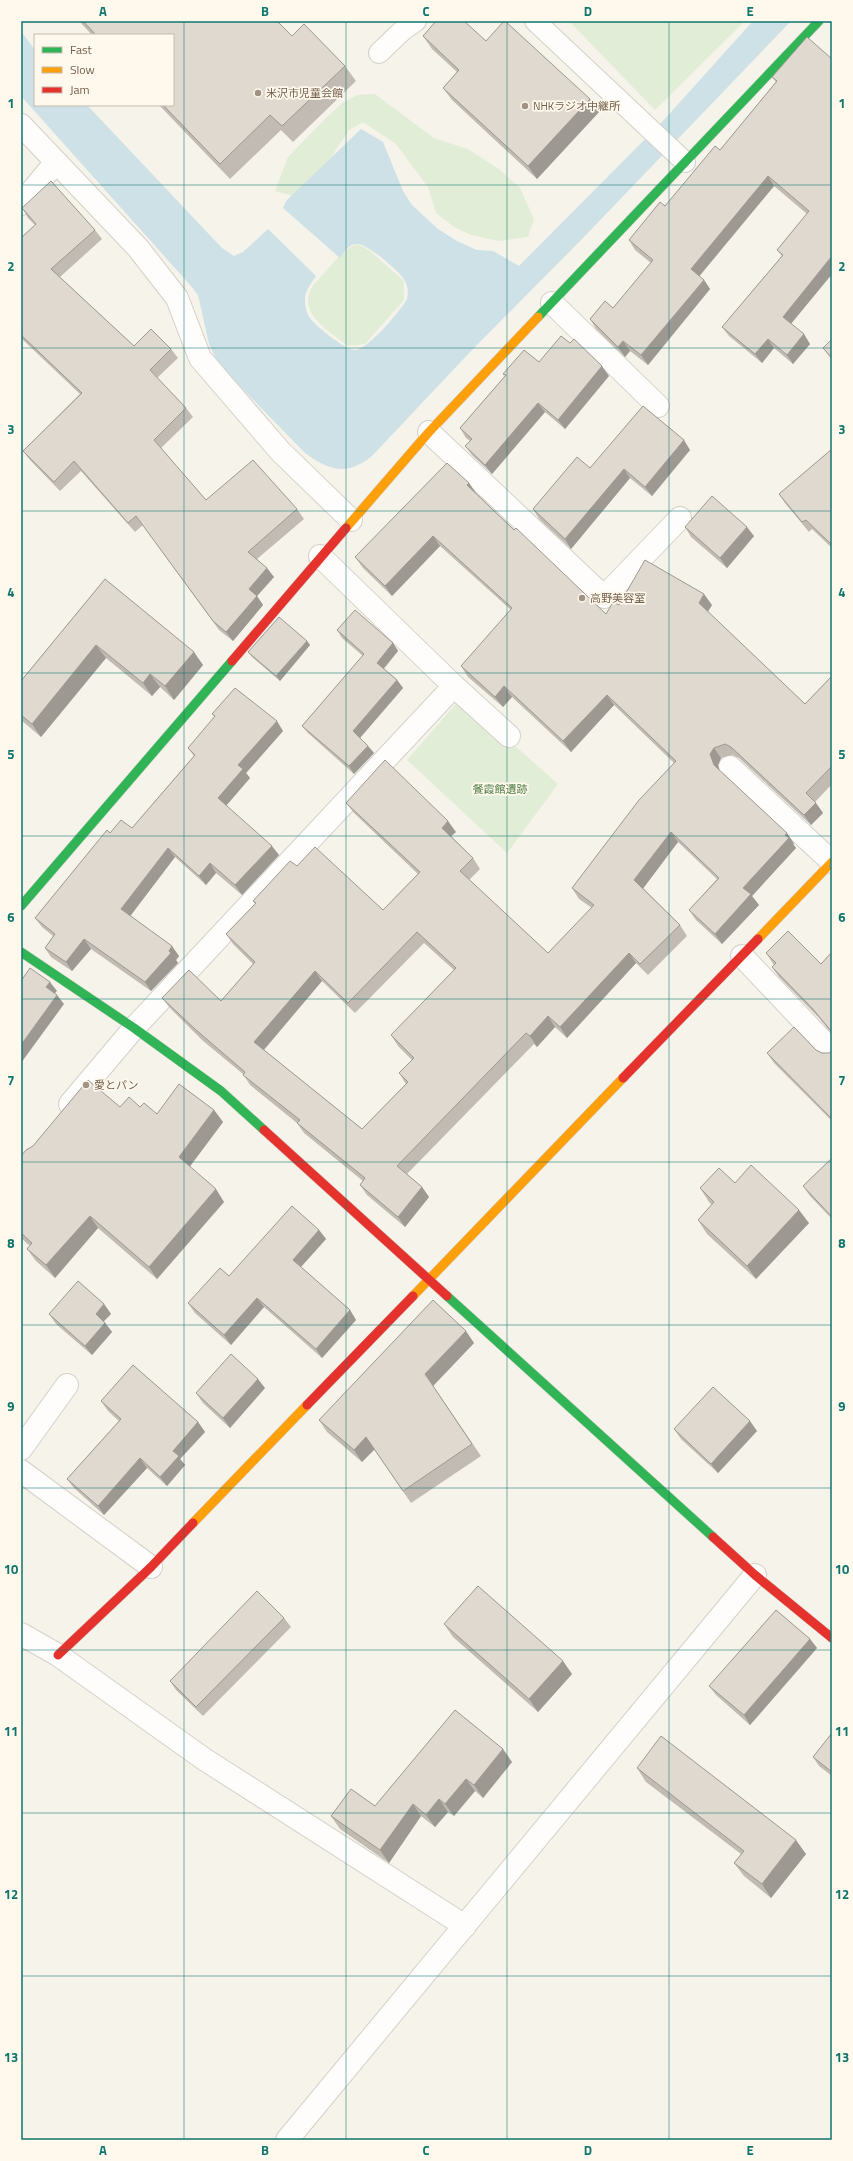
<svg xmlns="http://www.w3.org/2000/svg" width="853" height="2161" font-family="'Titillium Web','Noto Sans JP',sans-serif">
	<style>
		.green { fill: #e1edd6 }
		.water { fill: #cde1e6 }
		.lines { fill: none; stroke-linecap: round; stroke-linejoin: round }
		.lane-casing { stroke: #d5d0c9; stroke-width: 22 }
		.street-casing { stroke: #d5d0c9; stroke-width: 24 }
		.fast-casing { stroke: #d4cfc6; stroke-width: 10 }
		.slow-casing { stroke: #d4cfc6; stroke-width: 10 }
		.jam-casing { stroke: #d4cfc6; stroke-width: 10 }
		.lane { stroke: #fefdfc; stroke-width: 20 }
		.street { stroke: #fefdfc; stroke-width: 22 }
		.fast { stroke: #30b455; stroke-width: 9 }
		.slow { stroke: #ff9f0a; stroke-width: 9 }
		.jam { stroke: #e5322d; stroke-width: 9 }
		.wall { fill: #c1bbb3; fill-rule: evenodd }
		.shaded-wall { fill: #9d9892 }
		.building { fill: #e0d9d0; stroke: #9d9892; fill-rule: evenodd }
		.grid { fill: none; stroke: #0f766e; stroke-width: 1; stroke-opacity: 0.55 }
		.poi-dot { fill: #a19284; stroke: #fef9ec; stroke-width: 1.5 }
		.labels { text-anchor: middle; stroke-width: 3.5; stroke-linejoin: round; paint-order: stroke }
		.poi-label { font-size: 11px; fill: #735e4c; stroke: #fef9ec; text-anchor: start }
		.park-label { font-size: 11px; fill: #527e48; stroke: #fef9ec }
		.neatline { fill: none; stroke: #0f766e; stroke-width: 1.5 }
		.grid-label { font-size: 13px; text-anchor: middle; font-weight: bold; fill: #0f766e }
	</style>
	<rect width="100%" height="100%" fill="#f6f3eb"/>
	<g class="green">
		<path d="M569 21H745L655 110Z"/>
		<path d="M375 94 434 138 468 149 499 169 520 188 534 219 528 237 498 241 471 235 454 227 436 213 428 187 396 144 363 122 349 130 328 162 293 196 275 191 288 157 324 120 342 103 357 95Z"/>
		<path d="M357 244 369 250 404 281V300L365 344 348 346C332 333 298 315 311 289 315 282 322 276 327 270 336 260 344 249 357 244Z"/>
		<path d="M461 698 558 784 507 853 407 760Z"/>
	</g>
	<path class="water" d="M753 21H791L583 238 472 350 372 456C347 476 330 471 305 453L219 365 209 344 198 295 191 286 21 96V31L35 50V105H87L222 248 234 256 243 252 268 229 316 276C311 284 304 292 305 301 305 305 307 315 310 318 315 326 348 352 356 350 370 347 398 313 406 301 409 296 408 286 405 281 401 272 367 244 358 244 349 243 344 252 340 258L283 208 286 201 361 129 383 142 403 191 412 205 438 229 457 241 477 250 493 251 519 266 662 122Z"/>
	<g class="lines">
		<g class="lane-casing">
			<g id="lane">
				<path d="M535 21 685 162"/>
				<path d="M379 53 403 30 416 21"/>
			</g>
		</g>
		<g class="street-casing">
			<g id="street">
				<path d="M21 125 138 248 177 298 200 358 280 451 351 520"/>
				<path d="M21 204 56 162"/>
				<path d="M552 303 658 406"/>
				<path d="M429 432 604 597 680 518"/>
				<path d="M320 556 454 686 509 736"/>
				<path d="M730 767 832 862"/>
				<path d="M742 956 832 1051"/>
				<path d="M70 1104 134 1028 454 686"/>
				<path d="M21 1449 67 1385"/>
				<path d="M21 1471 151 1567"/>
				<path d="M21 1634 58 1655 204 1759 465 1926"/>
				<path d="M287 2140 755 1575"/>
			</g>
		</g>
		<g class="fast-casing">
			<g id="fast">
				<path d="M538 317 819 21"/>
				<path d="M21 906 232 661"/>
				<path d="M21 952 134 1028 221 1091 264 1130"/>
				<path d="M447 1296 713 1537"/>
			</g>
		</g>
		<g class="slow-casing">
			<g id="slow">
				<path d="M346 528 429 432 538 317"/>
				<path d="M758 939 832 862"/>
				<path d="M413 1296 623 1078"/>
				<path d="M193 1523 307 1405"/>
			</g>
		</g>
		<g class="jam-casing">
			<g id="jam">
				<path d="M232 661 346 528"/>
				<path d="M623 1078 758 939"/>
				<path d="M264 1130 447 1296"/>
				<path d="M307 1405 413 1296"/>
				<path d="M713 1537 755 1575 832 1638"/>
				<path d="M58 1655 151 1567 193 1523"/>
			</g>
		</g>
		<use href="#lane" class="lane"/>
		<use href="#street" class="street"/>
		<use href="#fast" class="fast"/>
		<use href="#slow" class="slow"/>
		<use href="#jam" class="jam"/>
	</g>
	<g class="wall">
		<path d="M79 21H277L292 36 345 66 356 81 293 142 281 130 230 179 159 105H173V35H92Z"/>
		<path d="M423 36 486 41 590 99 599 112 537 179 452 100 443 88 457 72 432 49Z"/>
		<path d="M832 59V274L791 324 810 344 793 364 774 348 762 363 729 336 722 327 782 256 777 250 807 214 774 186 699 276 704 280 710 289 648 365 630 351 625 357 596 329 590 319 613 308 651 263 635 250 629 240 665 206 720 150 776 82 772 77Z"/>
		<path d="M22 208 95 230 102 239 60 277 134 346 171 349 178 358 157 378 186 408 193 417 161 448 206 500 297 509 304 519 257 559 274 577 257 596 263 605 233 641 219 630 143 525 135 532 81 471 60 491 30 460 23 451 80 394 21 338V238L35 225 28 218Z"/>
		<path d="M832 339V360L823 348Z"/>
		<path d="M539 362 609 376 565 429 545 412 492 474 472 455 465 446 470 441 466 438 460 428 505 376 503 374Z"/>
		<path d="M832 449V548L812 529 809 532 785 503 779 494Z"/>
		<path d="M690 450 652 496 630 478 571 549 539 519 533 509 590 468Z"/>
		<path d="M469 483 476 493 514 530 606 614 619 605H712L708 612 805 704 832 676V784L815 802 823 813 811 825 739 758 732 755 721 758 718 765 720 771 787 833 794 844H793L796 848 752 896 759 905 722 944 696 920 689 910 717 879 678 842 643 888 680 925 687 936 648 975 636 963 567 1038 555 1027 537 1047 534 1044 407 1174 422 1187 429 1197 405 1227 367 1195 360 1185 363 1181 304 1133 297 1123 250 1085 243 1074 202 1040 170 1008 162 998 221 1001 253 964 233 944 226 934 255 904 253 901 297 866 383 910 418 874 354 813 346 803 456 832 451 836 473 858 480 869 469 880 548 953 592 908 579 899 572 888 674 763 614 705 571 752 512 697 503 707 468 677 461 666 511 610 440 546 392 596 363 568 355 557ZM424 943 454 970 391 1035 398 1046 412 1060 399 1073 406 1084 362 1129 264 1050 322 981 355 1013Z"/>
		<path d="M685 527 754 536 727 568 691 537Z"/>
		<path d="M105 579 203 665 174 700 160 687 152 696 106 658 41 737 21 720V681Z"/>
		<path d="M337 630 393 643 398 651 384 669 397 680 403 688 360 738 368 746 374 753 354 774 308 733 302 726 363 656 342 638Z"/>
		<path d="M307 641 310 645 280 681 252 657 248 652Z"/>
		<path d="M212 714 283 731 246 773 250 778 226 806 279 855 242 895 216 873 206 885 175 857 130 916 179 956 176 960 178 963 151 991 91 949 72 971 51 957 45 948 53 936 42 927 35 918 110 833 132 828 194 756 188 748 215 717Z"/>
		<path d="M832 952V1034L819 1018 779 977 772 967 774 965 766 953 821 964Z"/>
		<path d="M816 1050 822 1053H829L832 1051V1121L774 1063 767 1053Z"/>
		<path d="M120 1107H140L157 1114 214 1110 223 1122 190 1166 224 1202 157 1279 98 1228 55 1278 36 1261 27 1249 30 1246 21 1238V1156L33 1146Z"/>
		<path d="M832 1158V1219L810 1196 803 1186Z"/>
		<path d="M735 1183 809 1223 756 1279 707 1234 698 1220 712 1205 709 1202 700 1188Z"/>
		<path d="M319 1230 326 1239 301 1267 350 1310 356 1320 322 1358 264 1307 231 1345 195 1313 188 1303 229 1276Z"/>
		<path d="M104 1304 111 1314 104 1321 112 1332 92 1355 56 1324 49 1314Z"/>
		<path d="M474 1343 433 1386 481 1456 411 1503 374 1449 362 1462 327 1432 319 1420Z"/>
		<path d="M265 1388 230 1428 203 1403 196 1393Z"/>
		<path d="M101 1401 198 1422 205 1432 180 1459 185 1465 167 1486 147 1468 104 1515 74 1488 67 1479 119 1421 108 1411Z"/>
		<path d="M674 1429 757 1431 718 1473 681 1439Z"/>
		<path d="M284 1618 291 1627 203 1716 176 1690 170 1681Z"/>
		<path d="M444 1624 572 1674 538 1712 453 1637Z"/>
		<path d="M810 1639 817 1648 750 1725 716 1695 709 1686Z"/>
		<path d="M832 1733V1776L819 1766 813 1757Z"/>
		<path d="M512 1762 483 1798 475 1791 454 1816 448 1812 435 1827 421 1816 389 1863 340 1829 331 1816 375 1806Z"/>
		<path d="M637 1768 806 1854 771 1898 744 1876 734 1863 741 1854 646 1782Z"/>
	</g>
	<g class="shaded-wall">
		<path d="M590 99 599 112 537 179 528 166Z"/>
		<path d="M768 176 774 186 697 279 691 269Z"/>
		<path d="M832 256V274L789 326 783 317Z"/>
		<path d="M704 280 710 289 648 365 641 355Z"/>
		<path d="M804 334 810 344 793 364 787 355Z"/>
		<path d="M768 339 774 348 762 363 755 354Z"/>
		<path d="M623 341 630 351 625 357 618 347Z"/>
		<path d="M602 366 609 376 565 429 558 420Z"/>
		<path d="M538 403 545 412 492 474 485 465Z"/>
		<path d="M684 440 690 450 652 496 645 487Z"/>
		<path d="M624 469 630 478 571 549 565 539Z"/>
		<path d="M469 483 476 493 467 485Z"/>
		<path d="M747 527 754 536 727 568 720 558Z"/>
		<path d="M433 536 440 546 392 596 385 586Z"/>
		<path d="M267 568 274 577 257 596 263 605 233 641 226 632 249 589Z"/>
		<path d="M704 594 712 605 706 614 699 603Z"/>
		<path d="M307 641 310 645 280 681 276 676Z"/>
		<path d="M393 643 398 651 382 670 377 663Z"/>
		<path d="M96 645 106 658 41 737 32 724Z"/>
		<path d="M194 652 203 665 174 700 165 686Z"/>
		<path d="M150 674 160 687 152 696 143 683Z"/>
		<path d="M397 680 403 688 359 739 353 731Z"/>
		<path d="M504 686 512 697 503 707 495 697Z"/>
		<path d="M607 695 614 705 571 752 563 741Z"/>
		<path d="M277 721 283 731 246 773 250 778 224 808 218 798 238 765Z"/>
		<path d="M368 746 374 753 354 774 349 766Z"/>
		<path d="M714 748 721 758 718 765 721 776 714 765 710 754Z"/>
		<path d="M816 803 823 813 811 825 804 815Z"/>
		<path d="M448 821 456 832 449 838 442 828Z"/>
		<path d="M671 832 678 842 642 890 634 880Z"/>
		<path d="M787 833 794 844H793L796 848 752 896 759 905 722 944 715 934 743 888Z"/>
		<path d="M272 846 279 855 242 895 235 885Z"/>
		<path d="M168 848 175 857 128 919 121 909Z"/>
		<path d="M210 863 216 873 206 885 199 876Z"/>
		<path d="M84 939 91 949 72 971 66 962Z"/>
		<path d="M172 946 179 956 176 960 178 963 151 991 145 982Z"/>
		<path d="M629 953 636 963 567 1038 560 1027Z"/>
		<path d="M315 971 322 981 261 1053 254 1042Z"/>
		<path d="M50 982 57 991 52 996 46 987Z"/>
		<path d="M57 995 64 1004 21 1063V1045Z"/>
		<path d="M548 1016 555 1027 537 1047 530 1036Z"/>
		<path d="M214 1110 223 1122 188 1169 179 1157Z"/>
		<path d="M422 1187 429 1197 405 1227 398 1217Z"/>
		<path d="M216 1189 224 1202 157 1279 149 1267Z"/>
		<path d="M799 1210 809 1223 756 1279 747 1266Z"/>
		<path d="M90 1216 98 1228 55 1278 46 1265Z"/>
		<path d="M319 1230 326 1239 299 1269 293 1260Z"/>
		<path d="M257 1298 264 1307 231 1345 224 1335Z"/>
		<path d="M104 1304 111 1314 102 1323 96 1314Z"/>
		<path d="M350 1310 356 1320 322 1358 316 1349Z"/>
		<path d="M105 1323 112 1332 92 1355 85 1346Z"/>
		<path d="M466 1331 474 1343 433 1386 481 1456 425 1374Z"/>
		<path d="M258 1379 265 1388 230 1428 223 1418Z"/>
		<path d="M750 1421 757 1431 718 1473 711 1464Z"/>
		<path d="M198 1422 205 1432 180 1459 185 1465 167 1486 160 1477 173 1451Z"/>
		<path d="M366 1437 375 1449 362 1462 354 1450Z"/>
		<path d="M140 1458 147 1468 104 1515 98 1506Z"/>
		<path d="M810 1639 817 1648 750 1725 744 1715Z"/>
		<path d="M563 1661 572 1674 538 1712 529 1699Z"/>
		<path d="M503 1749 512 1762 483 1798 474 1785Z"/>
		<path d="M466 1779 475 1791 454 1816 445 1804Z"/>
		<path d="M439 1799 448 1812 435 1827 426 1815Z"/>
		<path d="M413 1804 421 1816 389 1863 380 1850Z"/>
		<path d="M796 1840 806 1854 771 1898 762 1884Z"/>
	</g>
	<g class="building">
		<path d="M83 21H277L292 36 304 24 345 66 282 126 270 115 220 164 163 105H173V35H96Z"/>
		<path d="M436 21H464L486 41 504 21H505L590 99 528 166 443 88 459 70 423 36Z"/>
		<path d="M807 37 832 59V256L783 317 804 334 787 355 768 339 755 354 722 327 783 255 777 250 809 211 768 176 691 269 704 280 641 355 623 341 618 347 590 319 605 301 613 308 653 260 629 240 660 202 665 206 715 146 720 150 777 81 772 77Z"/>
		<path d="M51 181 95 230 51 269 134 346 151 329 171 349 150 370 186 408 154 440 206 500 253 460 297 509 248 552 267 568 249 589 257 596 226 632 213 621 136 516 128 523 74 461 54 482 23 451 82 393 21 335V238L36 224 22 208Z"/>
		<path d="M561 336 570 343 574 339 602 366 558 420 538 403 485 465 465 446 472 439 460 428 506 375 503 374 524 350 539 362Z"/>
		<path d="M832 339V358L823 348Z"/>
		<path d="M643 406 684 440 645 487 624 469 565 539 533 509 577 457 590 468Z"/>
		<path d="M832 449V545L806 520 802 522 779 494Z"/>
		<path d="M447 463 469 483 467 485 514 530 516 528 606 614 613 602 619 605 645 560 704 594 699 603 805 704 832 676V766L806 793 816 803 804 815 731 747 725 744 714 748 710 754 714 765 787 833 785 835 789 838 743 888 751 894 715 934 689 910 719 878 671 832 634 880 680 925 640 964 629 953 560 1027 548 1016 530 1036 526 1033 397 1166 422 1187 398 1217 360 1185 365 1178 297 1123 300 1120 243 1075 245 1072 195 1029 162 998 189 970 221 1001 255 962 226 934 256 903 253 901 290 861 297 866 315 847 383 910 420 872 346 803 385 760 448 821 442 828 473 858 460 871 548 953 594 905 572 888 639 800 676 761 607 695 563 741 504 686 495 697 461 666 512 608 433 536 385 586 355 557ZM417 932 456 968 391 1035 414 1058 399 1073 408 1082 362 1129 254 1042 315 971 348 1003Z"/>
		<path d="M712 496 747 527 720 558 685 527Z"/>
		<path d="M105 579 194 652 165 686 150 674 143 683 96 645 32 724 21 715V681Z"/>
		<path d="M355 610 393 643 377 663 397 680 353 731 368 746 349 766 302 726 364 654 337 630Z"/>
		<path d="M279 617 307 641 276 676 248 652Z"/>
		<path d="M235 688 277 721 238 765 243 769 218 798 272 846 235 885 210 863 199 876 168 848 121 909 172 946 169 951 171 953 145 982 84 939 66 962 45 948 55 934 35 918 107 830 110 833 121 820 132 828 195 755 188 748 215 716 212 714Z"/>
		<path d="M832 863V869L829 866Z"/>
		<path d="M788 931 821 964 832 952V1032L812 1008 772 967 776 963 766 953Z"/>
		<path d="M30 968 50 982 46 987 57 995 21 1045V981Z"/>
		<path d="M794 1027 816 1050 822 1053H829L832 1051V1119L767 1053Z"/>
		<path d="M88 1080 120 1107 129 1097 140 1107 144 1103 157 1114 179 1084 214 1110 179 1157 216 1189 149 1267 90 1216 46 1265 27 1249 32 1243 21 1233V1156L26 1150 33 1146Z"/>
		<path d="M832 1158V1217L803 1186Z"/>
		<path d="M751 1165 799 1210 747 1266 698 1220 714 1202 700 1188 719 1168 735 1183Z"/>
		<path d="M292 1206 319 1230 293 1260 350 1310 316 1349 257 1298 224 1335 188 1303 220 1268 229 1276Z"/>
		<path d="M78 1281 104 1304 96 1314 105 1323 85 1346 49 1314Z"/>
		<path d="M433 1300 466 1331 425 1374 472 1444 403 1491 366 1437 354 1450 319 1420Z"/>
		<path d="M231 1354 258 1379 223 1418 196 1393Z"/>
		<path d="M133 1365 198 1422 173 1451 179 1456 160 1477 140 1458 98 1506 67 1479 121 1419 101 1401Z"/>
		<path d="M713 1387 750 1421 711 1464 674 1429Z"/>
		<path d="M478 1586 563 1661 529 1699 444 1624Z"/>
		<path d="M257 1591 284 1618 196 1707 170 1681Z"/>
		<path d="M776 1610 810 1639 744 1715 709 1686Z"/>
		<path d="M455 1710 503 1749 474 1785 466 1779 445 1804 439 1799 426 1815 413 1804 380 1850 331 1816 351 1789 375 1806Z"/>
		<path d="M832 1733V1772L813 1757Z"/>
		<path d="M661 1736 796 1840 762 1884 734 1863 744 1851 637 1768Z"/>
	</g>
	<path class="grid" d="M184 21V2140M346 21V2140M507 21V2140M669 21V2140M21 185H832M21 348H832M21 511H832M21 673H832M21 836H832M21 999H832M21 1162H832M21 1325H832M21 1488H832M21 1650H832M21 1813H832M21 1976H832"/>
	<g class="poi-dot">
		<circle cx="258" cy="93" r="4"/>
		<circle cx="525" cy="106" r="4"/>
		<circle cx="582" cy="598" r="4"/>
		<circle cx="86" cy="1085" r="4"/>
	</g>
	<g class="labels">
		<g class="poi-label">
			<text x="266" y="97">米沢市児童会館</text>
			<text x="533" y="110">NHKラジオ中継所</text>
			<text x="590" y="602">高野美容室</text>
			<text x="94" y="1089">愛とパン</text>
		</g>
		<g class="park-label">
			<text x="500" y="793">餐霞館遺跡</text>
		</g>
	</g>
	<rect width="853" height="2161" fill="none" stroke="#fef9ec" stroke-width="44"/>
	<rect x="34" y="34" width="140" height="72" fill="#fef9ec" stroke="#c6bbac"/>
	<rect x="42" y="47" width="20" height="6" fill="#30b455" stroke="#c6bbac"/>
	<text x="70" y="54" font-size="12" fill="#735e4c">Fast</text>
	<rect x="42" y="67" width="20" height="6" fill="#ff9f0a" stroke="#c6bbac"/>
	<text x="70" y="74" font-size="12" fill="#735e4c">Slow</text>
	<rect x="42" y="87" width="20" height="6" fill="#e5322d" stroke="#c6bbac"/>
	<text x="70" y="94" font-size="12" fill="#735e4c">Jam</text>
	<rect x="22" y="22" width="809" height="2117" class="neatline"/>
	<g class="grid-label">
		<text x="103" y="16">A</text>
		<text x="265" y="16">B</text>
		<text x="426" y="16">C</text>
		<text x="588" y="16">D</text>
		<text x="750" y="16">E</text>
		<text x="11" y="108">1</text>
		<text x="842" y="108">1</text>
		<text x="11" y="271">2</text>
		<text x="842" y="271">2</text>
		<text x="11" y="434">3</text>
		<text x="842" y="434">3</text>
		<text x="11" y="597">4</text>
		<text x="842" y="597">4</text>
		<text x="11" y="759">5</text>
		<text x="842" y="759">5</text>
		<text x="11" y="922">6</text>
		<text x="842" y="922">6</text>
		<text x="11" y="1085">7</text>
		<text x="842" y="1085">7</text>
		<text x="11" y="1248">8</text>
		<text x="842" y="1248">8</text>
		<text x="11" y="1411">9</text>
		<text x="842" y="1411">9</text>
		<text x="11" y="1574">10</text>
		<text x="842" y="1574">10</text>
		<text x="11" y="1736">11</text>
		<text x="842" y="1736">11</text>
		<text x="11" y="1899">12</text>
		<text x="842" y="1899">12</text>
		<text x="11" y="2062">13</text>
		<text x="842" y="2062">13</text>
		<text x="103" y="2155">A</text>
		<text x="265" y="2155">B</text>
		<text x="426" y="2155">C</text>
		<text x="588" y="2155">D</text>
		<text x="750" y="2155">E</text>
	</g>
</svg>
